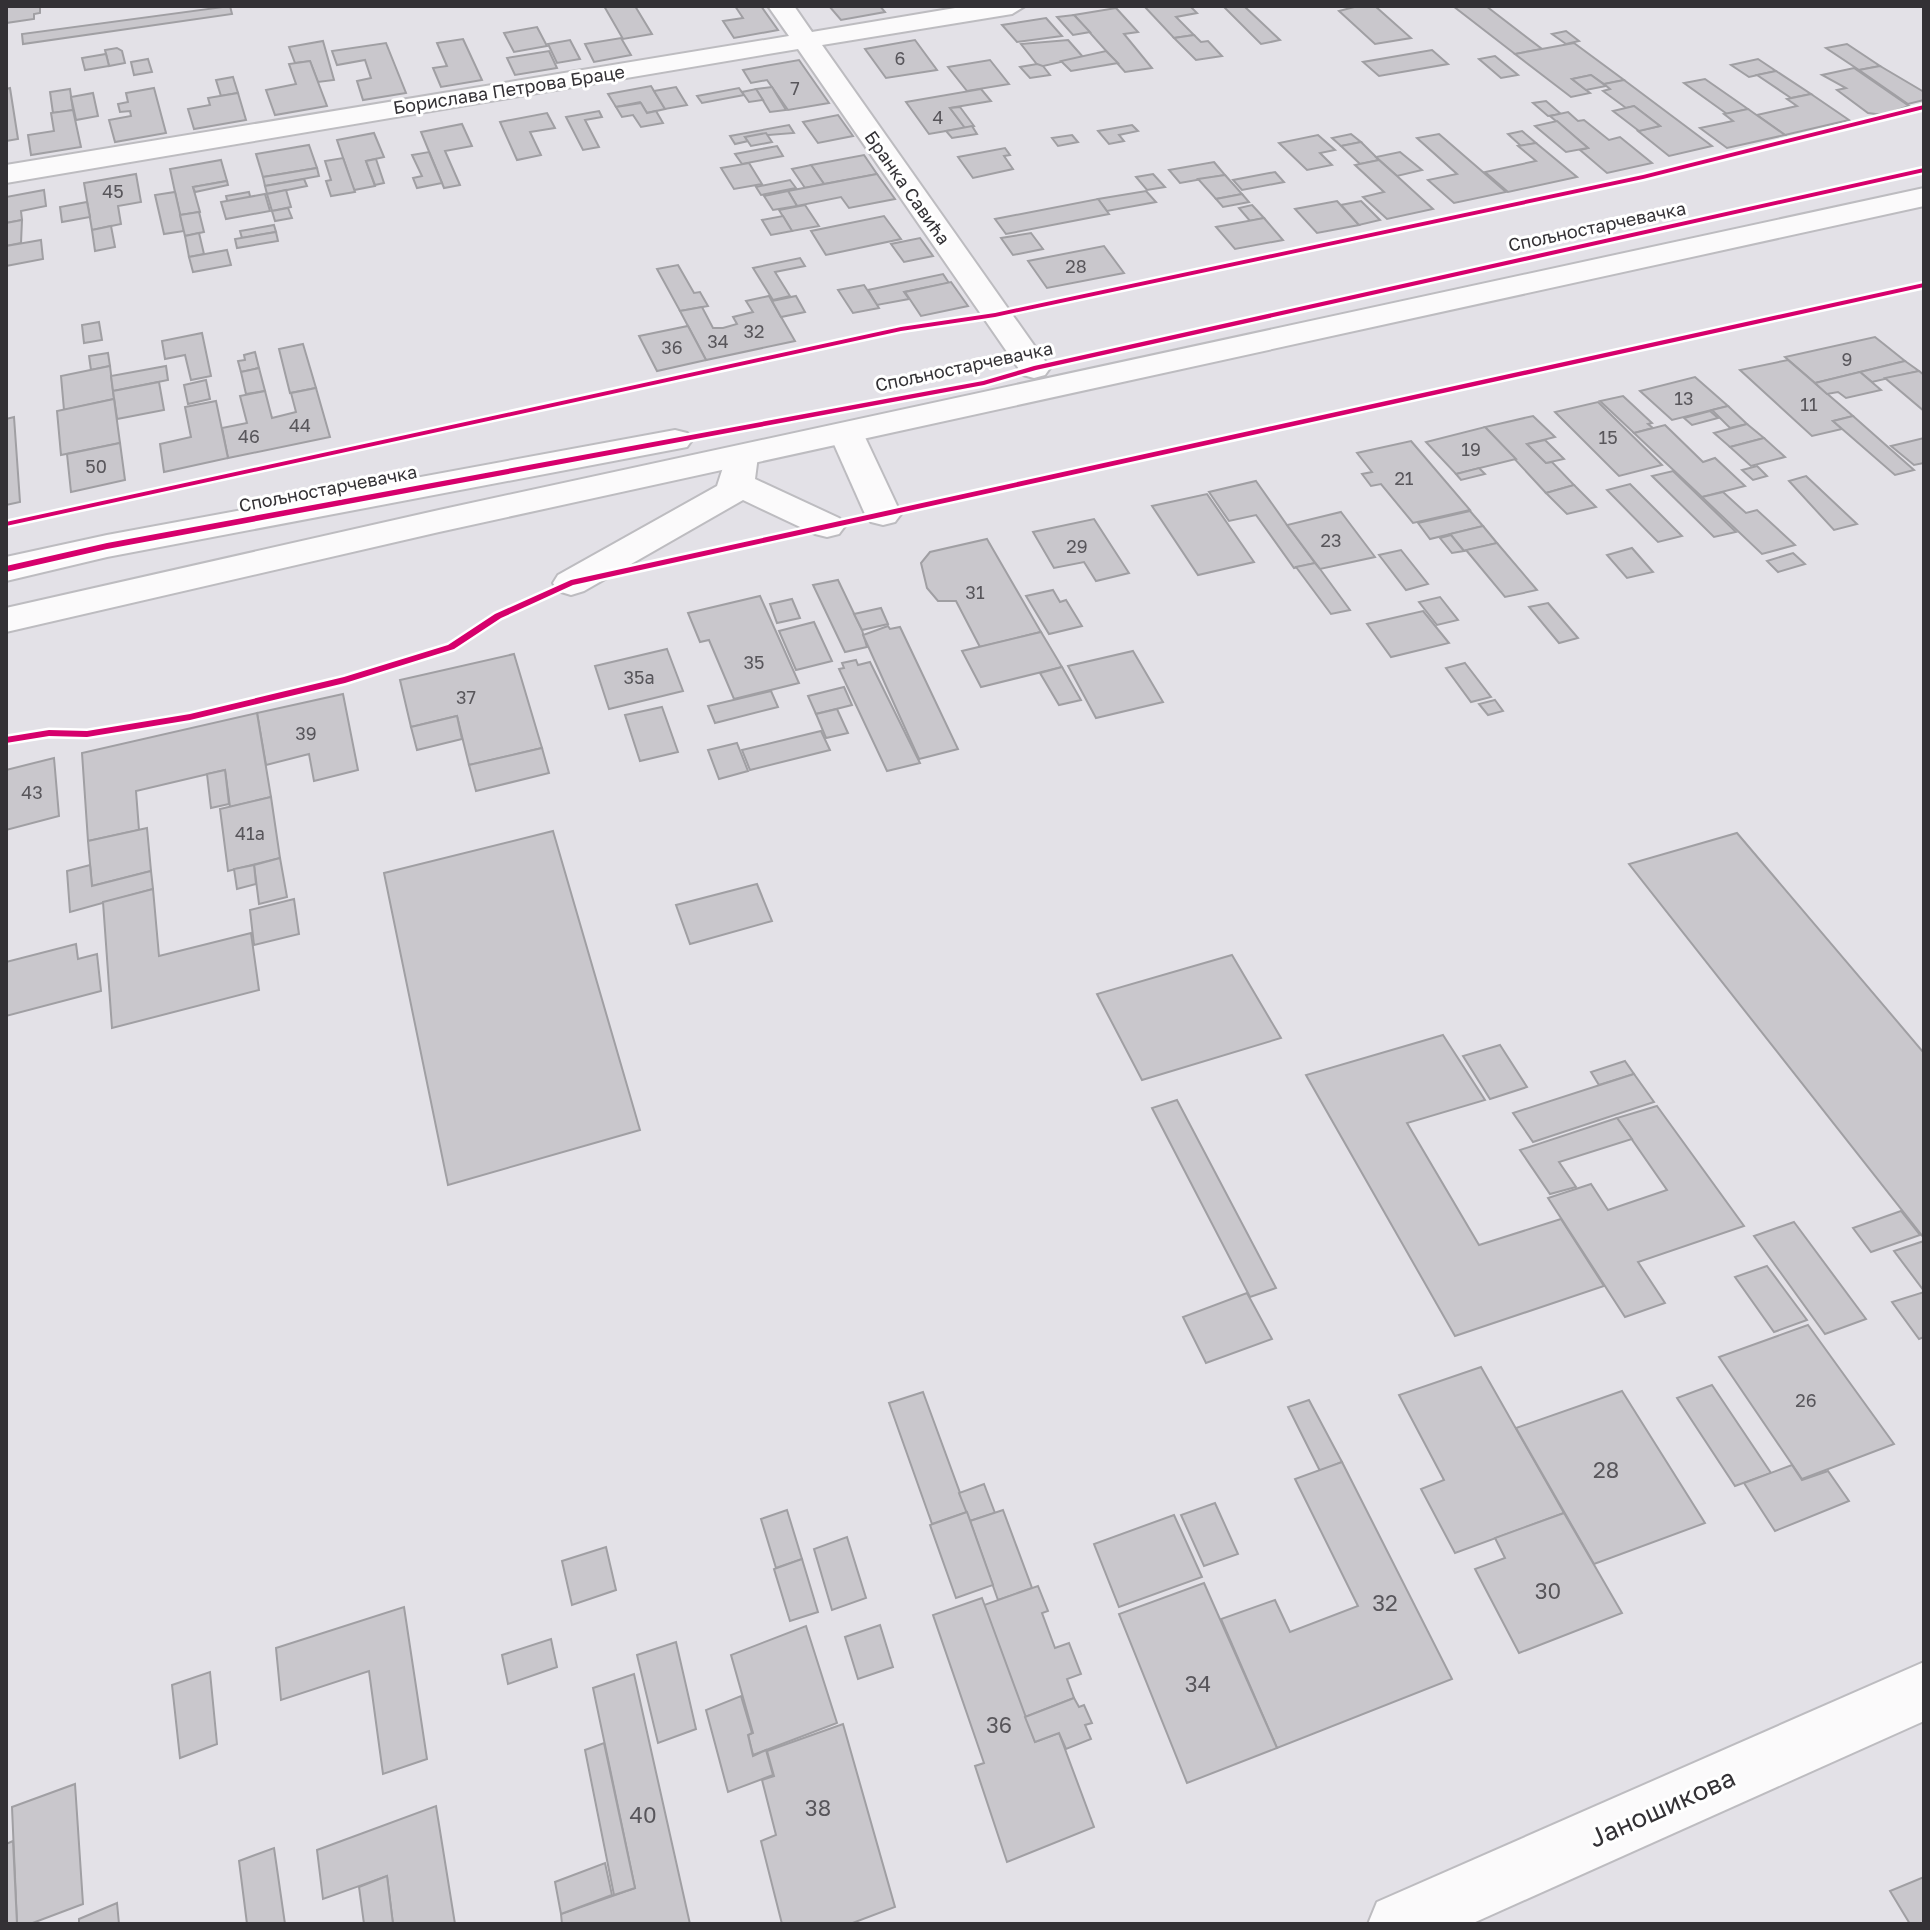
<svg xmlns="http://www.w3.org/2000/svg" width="1930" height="1930" font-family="'Golos Text',sans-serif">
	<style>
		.building { fill: #c9c7cc; stroke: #a09fa3; stroke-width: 2 }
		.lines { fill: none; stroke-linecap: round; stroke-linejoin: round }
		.street-casing { stroke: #bdbcc0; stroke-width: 4 }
		.secondary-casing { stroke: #bdbcc0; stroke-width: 4 }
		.street { fill: #fbfafb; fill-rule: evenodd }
		.secondary { fill: #fbfafb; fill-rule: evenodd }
		.cycleway-casing { stroke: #fff; stroke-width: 5 }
		.cycleway { fill: #d6006c; fill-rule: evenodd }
		.labels { text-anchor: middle; stroke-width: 6; stroke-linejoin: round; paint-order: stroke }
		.number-label { font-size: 18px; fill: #58565b }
		.far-street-label { font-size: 18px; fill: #333135; stroke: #fff }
		.near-number-label { font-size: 22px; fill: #58565b }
		.near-street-label { font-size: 26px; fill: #333135; stroke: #fff }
	</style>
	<rect width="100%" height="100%" fill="#e3e1e7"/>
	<g class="building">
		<path d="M6 6 40 7V13L34 14V19L6 23Z"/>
		<path d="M230 6 232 14 23 44 22 34Z"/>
		<path d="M604 6H635L652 34 623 39Z"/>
		<path d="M735 6H761L778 30 734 38 723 21 743 18Z"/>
		<path d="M829 6H880L885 12 841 20Z"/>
		<path d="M1144 6H1190L1197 13 1176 17 1194 35 1174 38Z"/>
		<path d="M1223 6H1249L1245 7 1280 40 1261 44Z"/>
		<path d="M1358 6H1375L1411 38 1375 44 1339 11Z"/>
		<path d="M1453 6H1486L1542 49 1515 54Z"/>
		<path d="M1116 8 1138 32 1124 34 1152 68 1125 72 1074 15Z"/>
		<path d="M1074 15 1090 32 1073 35 1057 17Z"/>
		<path d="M1046 18 1062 36 1017 42 1002 25Z"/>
		<path d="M537 27 547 46 514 52 504 33Z"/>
		<path d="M1566 31 1579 41 1566 44 1552 34Z"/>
		<path d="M1194 35 1201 42 1208 41 1222 56 1196 60 1174 38Z"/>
		<path d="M621 38 631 55 594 62 585 44Z"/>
		<path d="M463 39 482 80 441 87 433 68 447 66 437 43Z"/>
		<path d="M570 40 580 59 557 63 548 44Z"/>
		<path d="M915 40 937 70 886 78 865 49Z"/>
		<path d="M1068 40 1083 57 1039 67 1021 44Z"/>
		<path d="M323 41 334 80 318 82 310 61 295 63 289 47Z"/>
		<path d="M386 43 406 93 363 100 357 81 371 78 365 60 337 65 332 51Z"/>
		<path d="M1574 43 1624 80 1604 84 1591 75 1572 79 1590 93 1571 97 1515 54Z"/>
		<path d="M1847 44 1880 66 1859 70 1826 48Z"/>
		<path d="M117 48 122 51 125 63 109 66 105 50Z"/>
		<path d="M1432 50 1448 64 1379 76 1363 62Z"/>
		<path d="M549 51 557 68 515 75 507 58Z"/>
		<path d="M1106 51 1118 63 1071 71 1061 61Z"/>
		<path d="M106 54 109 66 85 70 82 58Z"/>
		<path d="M1495 56 1518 75 1501 78 1479 59Z"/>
		<path d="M148 59 152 72 134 75 131 62Z"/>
		<path d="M1758 59 1776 71 1749 77 1731 65Z"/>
		<path d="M799 60 829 103 788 110 767 80 751 83 743 70Z"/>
		<path d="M990 60 1009 84 967 91 948 67Z"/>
		<path d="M310 61 327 106 275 115 266 90 296 84 289 64Z"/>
		<path d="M1037 64 1043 66 1050 75 1030 78 1020 67Z"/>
		<path d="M1880 66 1924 92V100L1908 104 1859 70Z"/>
		<path d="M1854 68 1909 106 1883 115 1868 113 1837 90 1846 88 1822 75Z"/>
		<path d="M1776 71 1811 94 1791 98 1757 75Z"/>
		<path d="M1591 75 1606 86 1586 90 1572 79Z"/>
		<path d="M233 77 238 93 221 96 216 80Z"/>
		<path d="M1705 79 1748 109 1727 114 1684 83Z"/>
		<path d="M1624 80 1712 146 1669 156 1638 131 1660 126 1634 106 1626 108 1603 91 1610 89 1604 84Z"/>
		<path d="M651 86 665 109 647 113 640 102 616 107 608 94Z"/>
		<path d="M676 87 687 105 665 109 654 91Z"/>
		<path d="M772 87 786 110 770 112 756 89Z"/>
		<path d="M10 88 18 139 6 141V89Z"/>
		<path d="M154 88 166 133 115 142 109 120 131 116 130 111 120 112 118 104 128 102 126 93Z"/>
		<path d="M739 88 744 95 702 103 697 96Z"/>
		<path d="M70 89 73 110 53 113 50 92Z"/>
		<path d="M756 89 763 100 749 102 742 92Z"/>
		<path d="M981 89 991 101 950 108 965 128 946 131 929 134 906 102Z"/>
		<path d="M93 93 98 116 76 120 71 97Z"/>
		<path d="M238 93 246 120 194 129 188 109 210 105 208 98Z"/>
		<path d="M1811 94 1849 120 1785 135 1757 115 1797 106 1787 99Z"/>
		<path d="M1546 101 1561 114 1548 116 1533 103Z"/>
		<path d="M641 103 647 113 656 111 663 123 641 127 633 115 622 117 616 107Z"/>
		<path d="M1634 106 1660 126 1639 131 1613 111Z"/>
		<path d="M960 107 974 126 965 128 950 108Z"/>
		<path d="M1748 109 1785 135 1727 148 1700 128 1733 121 1724 114Z"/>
		<path d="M73 110 81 147 31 155 28 135 54 131 51 113Z"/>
		<path d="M599 111 602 117 585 120 599 147 583 150 566 117Z"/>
		<path d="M1568 112 1578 121 1584 120 1609 140 1620 137 1652 163 1607 173 1580 150 1588 148 1550 116Z"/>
		<path d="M547 113 555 128 530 132 541 155 517 160 500 122Z"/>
		<path d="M838 115 853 136 818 143 803 122Z"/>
		<path d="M1557 121 1588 148 1566 152 1535 126Z"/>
		<path d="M462 124 472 146 445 151 460 185 444 188 421 132Z"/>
		<path d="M789 125 794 133 745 137 748 141 735 144 730 136Z"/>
		<path d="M1132 125 1138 131 1119 135 1124 141 1109 144 1098 131Z"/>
		<path d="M972 126 977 134 952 138 946 131Z"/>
		<path d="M1522 131 1536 143 1521 146 1508 134Z"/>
		<path d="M374 133 384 157 366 161 375 186 354 190 337 140Z"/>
		<path d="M766 133 772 142 751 146 745 137Z"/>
		<path d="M1351 134 1361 142 1341 146 1332 138Z"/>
		<path d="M1439 134 1506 192 1454 203 1428 180 1457 174 1417 138Z"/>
		<path d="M1072 135 1078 142 1058 146 1052 138Z"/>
		<path d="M1318 135 1335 150 1320 153 1332 165 1307 170 1279 143Z"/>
		<path d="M1361 142 1379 160 1360 164 1341 146Z"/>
		<path d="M1536 143 1577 177 1508 192 1485 172 1536 161 1518 146Z"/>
		<path d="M309 145 317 168 263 177 256 154Z"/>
		<path d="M777 146 783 156 742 164 735 154Z"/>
		<path d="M1005 148 1010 155 1004 156 1013 169 973 178 958 157Z"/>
		<path d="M429 152 442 183 417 188 413 178 422 176 412 155Z"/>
		<path d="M1400 152 1422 170 1397 176 1376 157Z"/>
		<path d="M864 155 877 174 824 184 811 165Z"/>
		<path d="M343 158 355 192 331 196 326 181 331 180 325 161Z"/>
		<path d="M376 159 384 183 375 185 366 161Z"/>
		<path d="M221 160 227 181 193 187 200 212 180 215 170 169Z"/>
		<path d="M1379 160 1397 176 1433 209 1387 219 1363 197 1384 192 1355 165Z"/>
		<path d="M1214 162 1225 175 1180 183 1169 170Z"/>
		<path d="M749 163 762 184 734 189 721 168Z"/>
		<path d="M811 165 824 184 805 188 792 169Z"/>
		<path d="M317 168 319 176 265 186 263 177Z"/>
		<path d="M1275 172 1284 182 1242 190 1233 180Z"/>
		<path d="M136 174 141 202 118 206 121 224 92 230 84 183Z"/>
		<path d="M877 174 895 199 849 208 841 197 797 206 788 191Z"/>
		<path d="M1153 174 1165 187 1147 190 1136 177Z"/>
		<path d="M1225 175 1242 194 1216 199 1198 179Z"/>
		<path d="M304 179 307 186 267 194 265 186Z"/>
		<path d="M790 180 796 188 761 195 756 187Z"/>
		<path d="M227 181 228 185 195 192 193 187Z"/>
		<path d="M44 190 46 206 21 211 22 220 6 223V197Z"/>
		<path d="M286 190 291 207 272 211 267 194Z"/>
		<path d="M788 191 797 206 773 210 764 196Z"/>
		<path d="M1146 191 1156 202 1107 211 1098 199Z"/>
		<path d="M175 192 184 231 164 234 155 195Z"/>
		<path d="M249 192 251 200 228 204 226 196Z"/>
		<path d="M265 194 270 211 226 219 221 202Z"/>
		<path d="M1242 194 1249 202 1223 207 1216 199Z"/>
		<path d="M1098 199 1109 214 1006 234 995 219Z"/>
		<path d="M1337 201 1359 225 1317 233 1295 209Z"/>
		<path d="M1361 201 1380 220 1359 225 1341 205Z"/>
		<path d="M87 202 90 217 62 222 60 207Z"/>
		<path d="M805 205 819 226 792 231 779 210Z"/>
		<path d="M1252 205 1264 218 1250 221 1239 208Z"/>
		<path d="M288 208 292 218 275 221 272 211Z"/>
		<path d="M199 212 204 232 185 236 180 215Z"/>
		<path d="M783 216 792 231 771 235 762 220Z"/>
		<path d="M884 216 901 239 826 255 811 231Z"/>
		<path d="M1264 218 1283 240 1235 249 1216 227Z"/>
		<path d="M22 220 21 243 6 246V223Z"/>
		<path d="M274 225 276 232 242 238 240 231Z"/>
		<path d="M111 226 115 247 95 251 92 230Z"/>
		<path d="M276 232 278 241 237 248 235 239Z"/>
		<path d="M199 233 204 254 189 257 185 236Z"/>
		<path d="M1031 233 1043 249 1013 255 1001 238Z"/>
		<path d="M920 238 933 256 904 262 891 244Z"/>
		<path d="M41 240 43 259 6 266V246Z"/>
		<path d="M1104 246 1124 273 1047 288 1028 261Z"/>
		<path d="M227 250 231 265 193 272 189 257Z"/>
		<path d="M800 258 805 266 775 272 790 296 773 300 753 268Z"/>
		<path d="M678 265 694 293 700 292 708 306 680 311 657 269Z"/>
		<path d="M943 274 949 283 904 292 909 299 877 305 868 290Z"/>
		<path d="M951 282 968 306 921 316 905 292Z"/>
		<path d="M864 285 879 308 853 313 838 290Z"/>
		<path d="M769 296 795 341 706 360 680 311 702 307 713 328H723L737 324 733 317 753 312 746 301Z"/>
		<path d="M796 296 805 312 781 317 772 301Z"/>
		<path d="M99 322 102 340 84 343 82 325Z"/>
		<path d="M688 326 706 360 657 371 639 336Z"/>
		<path d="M202 333 211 376 191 380 185 355 165 359 162 341Z"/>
		<path d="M1875 337 1905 361 1815 383 1785 357Z"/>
		<path d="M303 344 316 388 290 393 279 349Z"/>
		<path d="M255 352 259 368 241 372 238 361 245 360 244 355Z"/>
		<path d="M108 353 110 366 91 370 89 356Z"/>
		<path d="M1788 360 1853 416 1833 421 1842 429 1812 436 1740 370Z"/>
		<path d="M1905 361 1919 371 1872 382 1860 372Z"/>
		<path d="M110 366 114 399 64 410 61 376Z"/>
		<path d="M166 366 168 380 113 391 111 376Z"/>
		<path d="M259 368 265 391 246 394 241 372Z"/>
		<path d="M1919 371 1924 375V411L1885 378Z"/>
		<path d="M1860 372 1881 390 1846 398 1838 392 1827 394 1815 383Z"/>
		<path d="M1695 377 1728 406 1672 420 1640 391Z"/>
		<path d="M206 380 210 399 188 404 184 385Z"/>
		<path d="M159 382 164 410 117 419 113 391Z"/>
		<path d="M316 388 330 437 228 458 222 428 247 423 240 396 265 391 272 418 296 412 291 393Z"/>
		<path d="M1623 396 1652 423 1648 424 1653 428 1634 433 1600 401Z"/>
		<path d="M114 399 120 443 61 455 57 411Z"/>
		<path d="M216 401 228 458 164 472 160 444 191 437 185 407Z"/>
		<path d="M1598 402 1662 465 1619 476 1555 412Z"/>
		<path d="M1728 406 1747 424 1730 428 1712 410Z"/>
		<path d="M1710 411 1718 418 1692 425 1684 418Z"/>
		<path d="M1533 416 1555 437 1527 444 1546 463 1552 462 1574 485 1546 493 1485 427Z"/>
		<path d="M1853 416 1914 470 1895 475 1833 421Z"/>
		<path d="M14 417 20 502 6 505V419Z"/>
		<path d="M1747 424 1764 438 1730 447 1714 433Z"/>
		<path d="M1665 425 1703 462 1715 458 1745 486 1702 497 1634 433Z"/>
		<path d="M1485 427 1516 459 1456 474 1426 442Z"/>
		<path d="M1764 438 1785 457 1751 466 1730 447Z"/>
		<path d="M1924 438V463L1914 465 1891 446Z"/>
		<path d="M1545 440 1564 459 1546 463 1527 444Z"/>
		<path d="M1411 441 1470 510 1413 523 1381 484 1371 486 1362 474 1372 472 1357 453Z"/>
		<path d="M120 443 125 480 71 492 67 454Z"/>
		<path d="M1757 466 1767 476 1753 480 1742 470Z"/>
		<path d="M1479 468 1485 474 1461 480 1456 474Z"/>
		<path d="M1673 471 1736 532 1714 537 1652 476Z"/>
		<path d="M1806 476 1857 524 1834 530 1789 481Z"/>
		<path d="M1256 481 1287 525 1315 563 1294 568 1256 515 1229 521 1209 492Z"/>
		<path d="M1630 484 1682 536 1658 542 1607 490Z"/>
		<path d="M1574 485 1596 507 1567 514 1546 493Z"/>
		<path d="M1723 492 1746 513 1757 510 1795 545 1762 554 1702 497Z"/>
		<path d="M1207 494 1254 562 1198 575 1152 506Z"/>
		<path d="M1470 511 1483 526 1430 539 1418 523Z"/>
		<path d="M1341 512 1375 557 1320 569 1287 525Z"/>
		<path d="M1094 519 1129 573 1096 581 1084 562 1054 568 1033 532Z"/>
		<path d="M1483 526 1497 543 1464 551 1450 534Z"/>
		<path d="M1451 535 1464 551 1452 553 1440 538Z"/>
		<path d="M987 539 1041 632 980 647 956 601H938L927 588 921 563 930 552Z"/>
		<path d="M1497 543 1537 590 1505 597 1466 550Z"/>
		<path d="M1632 548 1653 572 1627 578 1607 555Z"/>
		<path d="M1401 550 1428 584 1406 590 1379 555Z"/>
		<path d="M1793 553 1805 564 1778 572 1767 561Z"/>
		<path d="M1315 563 1320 569 1350 610 1331 614 1296 567Z"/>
		<path d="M838 580 862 630 867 647 845 652 813 585Z"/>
		<path d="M1053 590 1060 602 1066 600 1082 626 1049 634 1026 596Z"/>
		<path d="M760 596 799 683 734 699 709 640 700 642 688 613Z"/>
		<path d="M1440 597 1458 620 1437 625 1419 602Z"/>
		<path d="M792 599 800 618 777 623 770 604Z"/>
		<path d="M1548 603 1578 638 1559 643 1529 607Z"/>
		<path d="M881 608 888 624 862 630 854 614Z"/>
		<path d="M1423 611 1449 643 1391 657 1367 624Z"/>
		<path d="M814 622 832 661 796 670 779 631Z"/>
		<path d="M888 626 890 629 900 627 958 749 919 759 863 635Z"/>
		<path d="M1041 632 1062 667 981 687 962 651Z"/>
		<path d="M667 649 683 691 609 709 595 666Z"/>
		<path d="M1133 651 1163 702 1096 718 1068 666Z"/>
		<path d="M514 654 542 748 469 765 457 716 411 727 400 680Z"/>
		<path d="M856 660 858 665 870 662 920 763 887 771 839 669 844 668 842 663Z"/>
		<path d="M1465 663 1491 697 1471 702 1446 668Z"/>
		<path d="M1062 667 1081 700 1059 705 1040 673Z"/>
		<path d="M844 687 852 705 816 714 808 696Z"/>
		<path d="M771 691 778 707 715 723 708 706Z"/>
		<path d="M343 694 358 770 314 781 309 754 266 765 257 713Z"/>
		<path d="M1495 700 1503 711 1488 715 1479 704Z"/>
		<path d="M662 707 678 752 640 761 625 715Z"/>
		<path d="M837 709 848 733 826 738 816 714Z"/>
		<path d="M257 713 271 797 230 807 225 770 136 791 139 830 88 841 82 753Z"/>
		<path d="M457 716 462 739 417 750 411 727Z"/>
		<path d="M821 731 830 750 750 770 742 750Z"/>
		<path d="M737 743 748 771 719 779 708 750Z"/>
		<path d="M542 748 549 773 476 791 469 765Z"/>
		<path d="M54 758 59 816 6 830V770Z"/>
		<path d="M225 770 229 804 211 808 207 774Z"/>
		<path d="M271 797 280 858 228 871 220 809Z"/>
		<path d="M147 828 151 871 92 886 88 841Z"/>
		<path d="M553 831 640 1130 448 1185 384 873Z"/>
		<path d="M1737 833 1924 1053V1238L1629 864Z"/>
		<path d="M280 858 287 897 259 904 254 865Z"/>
		<path d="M90 865 92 886 151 871 153 889 70 912 67 871Z"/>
		<path d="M254 865 256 884 237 889 234 869Z"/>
		<path d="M757 884 772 921 690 944 676 905Z"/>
		<path d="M153 889 159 956 251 933 259 990 112 1028 103 902Z"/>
		<path d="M294 899 299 934 254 945 250 910Z"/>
		<path d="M76 944 78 959 97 954 101 991 6 1016V962Z"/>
		<path d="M1232 955 1281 1038 1142 1080 1097 994Z"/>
		<path d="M1443 1035 1485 1100 1407 1123 1479 1245 1561 1219 1604 1286 1455 1336 1306 1075Z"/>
		<path d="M1500 1045 1527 1087 1490 1099 1463 1056Z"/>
		<path d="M1625 1061 1634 1074 1599 1085 1591 1072Z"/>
		<path d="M1634 1074 1654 1102 1533 1142 1513 1113Z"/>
		<path d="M1177 1100 1276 1288 1250 1297 1152 1108Z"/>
		<path d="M1657 1106 1744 1226 1638 1262 1665 1303 1625 1317 1548 1198 1591 1184 1608 1210 1667 1190 1617 1118Z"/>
		<path d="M1617 1118 1632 1139 1559 1162 1576 1187 1550 1194 1520 1150Z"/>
		<path d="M1901 1211 1920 1235 1871 1252 1853 1228Z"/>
		<path d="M1794 1222 1866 1319 1825 1334 1754 1236Z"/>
		<path d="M1924 1241V1291L1894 1251Z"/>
		<path d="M1767 1266 1807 1320 1774 1332 1735 1277Z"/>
		<path d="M1924 1292V1337L1919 1339 1892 1302Z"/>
		<path d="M1247 1293 1272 1339 1206 1363 1183 1317Z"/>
		<path d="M1808 1325 1894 1444 1802 1479 1719 1357Z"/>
		<path d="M1481 1367 1564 1513 1455 1553 1421 1489 1444 1480 1399 1395Z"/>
		<path d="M1712 1385 1771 1473 1735 1486 1677 1398Z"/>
		<path d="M1622 1391 1705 1523 1594 1564 1516 1428Z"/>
		<path d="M923 1392 967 1512 932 1524 889 1403Z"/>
		<path d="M1309 1400 1342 1462 1320 1471 1288 1407Z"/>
		<path d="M1342 1462 1452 1679 1277 1748 1221 1619 1275 1600 1290 1632 1358 1606 1295 1479Z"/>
		<path d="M1792 1465 1802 1480 1828 1471 1849 1501 1775 1531 1744 1483Z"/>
		<path d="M984 1484 995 1513 970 1521 959 1493Z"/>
		<path d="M1215 1503 1238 1554 1204 1566 1181 1515Z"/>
		<path d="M787 1510 802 1559 776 1568 761 1519Z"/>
		<path d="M1003 1510 1032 1588 998 1600 970 1521Z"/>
		<path d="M967 1512 993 1585 956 1598 930 1525Z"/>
		<path d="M1564 1513 1622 1613 1519 1653 1475 1569 1505 1558 1495 1538Z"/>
		<path d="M1174 1515 1202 1577 1119 1607 1094 1544Z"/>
		<path d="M847 1537 866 1598 832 1610 814 1549Z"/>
		<path d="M606 1547 616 1590 572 1605 562 1561Z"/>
		<path d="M802 1559 818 1612 790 1621 774 1569Z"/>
		<path d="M1204 1583 1277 1748 1187 1783 1119 1614Z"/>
		<path d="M1038 1586 1048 1611 1042 1613 1055 1648 1069 1643 1081 1674 1067 1679 1074 1698 1025 1717 984 1605Z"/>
		<path d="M982 1598 1035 1742 1059 1733 1094 1827 1007 1862 975 1766 984 1763 933 1615Z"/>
		<path d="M404 1607 427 1759 383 1774 369 1671 281 1700 276 1648Z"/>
		<path d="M880 1625 893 1667 858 1679 845 1637Z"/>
		<path d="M806 1626 837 1723 753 1755 748 1735 753 1733 731 1655Z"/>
		<path d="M551 1639 557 1667 508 1684 502 1655Z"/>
		<path d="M676 1642 696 1729 658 1743 637 1655Z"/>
		<path d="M210 1672 217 1744 180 1758 172 1685Z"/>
		<path d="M634 1674 690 1924H562L561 1914 635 1888 593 1688Z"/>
		<path d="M741 1696 752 1733 748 1735 753 1756 766 1750 773 1775 728 1792 706 1710Z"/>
		<path d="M1074 1698 1079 1707 1084 1705 1092 1723 1085 1725 1091 1739 1066 1749 1059 1733 1035 1742 1025 1717Z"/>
		<path d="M843 1724 895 1907 850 1924H782L761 1841 776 1835 762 1780 774 1776 767 1751Z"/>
		<path d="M604 1743 635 1888 614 1895 585 1750Z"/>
		<path d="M75 1784 83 1904 30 1924H17L12 1807Z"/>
		<path d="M436 1806 455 1924H393L387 1876 323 1899 317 1850Z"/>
		<path d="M13 1841 17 1924H6V1844Z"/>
		<path d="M274 1848 285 1924H247L239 1861Z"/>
		<path d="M605 1863 612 1895 561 1914 555 1882Z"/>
		<path d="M387 1876 393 1924H364L359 1887Z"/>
		<path d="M1924 1877V1924H1910L1890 1891Z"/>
		<path d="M117 1903 119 1924H79V1919Z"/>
	</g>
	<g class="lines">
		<g class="street-casing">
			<g id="street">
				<path d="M768 6H794L812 32 967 6H1025L1012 14 822 45 1050 368 1045 375 1034 378 1023 375 798 49 6 183V165L789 36Z"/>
				<path d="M846 423 858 426 863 433 901 514 895 522 883 525 871 522 865 514 829 433 834 426Z"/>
				<path d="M741 446 753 449 758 456 755 479 839 518 845 526 839 534 827 537 815 534 743 500 584 591 571 595 558 591 553 583 558 575 717 486 729 449Z"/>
				<path d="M1924 1662V1721L1471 1924H1368L1377 1902Z"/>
			</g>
		</g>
		<g class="secondary-casing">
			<g id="secondary">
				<path d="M1924 188V206L439 532 6 632V608L439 510Z"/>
				<path d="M675 430 687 433 692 440 687 447 107 557 6 581V557L107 535Z"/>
			</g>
		</g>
		<use href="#street" class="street"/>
		<use href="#secondary" class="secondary"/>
		<g class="cycleway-casing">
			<g id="cycleway">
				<path d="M1924 105V109L1643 179 995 317 901 331 6 526V522L901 327 995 313 1643 175Z"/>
				<path d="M1924 168V172L1036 370 984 385 107 549 6 572V566L107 543 983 381 1034 366Z"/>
				<path d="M1924 283V287L573 585 501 618 454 649 345 683 190 720 87 737 49 736 6 743V737L49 730 87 731 190 714 344 677 448 645 495 614 571 580Z"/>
			</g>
		</g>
		<use href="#cycleway" class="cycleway"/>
	</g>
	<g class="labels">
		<g class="number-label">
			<text x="900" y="65">6</text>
			<text x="795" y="95">7</text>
			<text x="938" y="124">4</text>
			<text x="113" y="198">45</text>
			<text x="1076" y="273">28</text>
			<text x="754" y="338">32</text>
			<text x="718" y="348">34</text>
			<text x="672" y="354">36</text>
			<text x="1847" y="366">9</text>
			<text x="1684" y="405">13</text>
			<text x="1809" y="411">11</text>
			<text x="300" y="432">44</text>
			<text x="249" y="443">46</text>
			<text x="1608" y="444">15</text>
			<text x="1471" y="456">19</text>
			<text x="96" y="473">50</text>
			<text x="1404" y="485">21</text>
			<text x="1331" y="547">23</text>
			<text x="1077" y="553">29</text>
			<text x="975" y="599">31</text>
			<text x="754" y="669">35</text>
			<text x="639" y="684">35a</text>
			<text x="466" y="704">37</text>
			<text x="306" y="740">39</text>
			<text x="32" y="799">43</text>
			<text x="250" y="840">41a</text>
			<text x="1806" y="1407">26</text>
		</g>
		<g class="far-street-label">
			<text transform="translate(509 90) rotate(-9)" y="6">Борислава Петрова Браце</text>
			<text transform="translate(907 188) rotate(55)" y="6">Бранка Савића</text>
			<text transform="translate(1597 227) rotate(-12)" y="6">Спољностарчевачка</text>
			<text transform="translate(964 367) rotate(-12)" y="6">Спољностарчевачка</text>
			<text transform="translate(328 489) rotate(-11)" y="6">Спољностарчевачка</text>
		</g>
		<g class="near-number-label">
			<text x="1606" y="1478">28</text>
			<text x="1548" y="1599">30</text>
			<text x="1385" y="1611">32</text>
			<text x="1198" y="1692">34</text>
			<text x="999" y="1733">36</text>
			<text x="818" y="1816">38</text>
			<text x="643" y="1823">40</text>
		</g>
		<g class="near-street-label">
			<text transform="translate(1662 1808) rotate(-24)" y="9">Јаношикова</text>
		</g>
	</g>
	<rect width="1930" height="1930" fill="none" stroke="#333135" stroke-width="16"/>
</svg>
